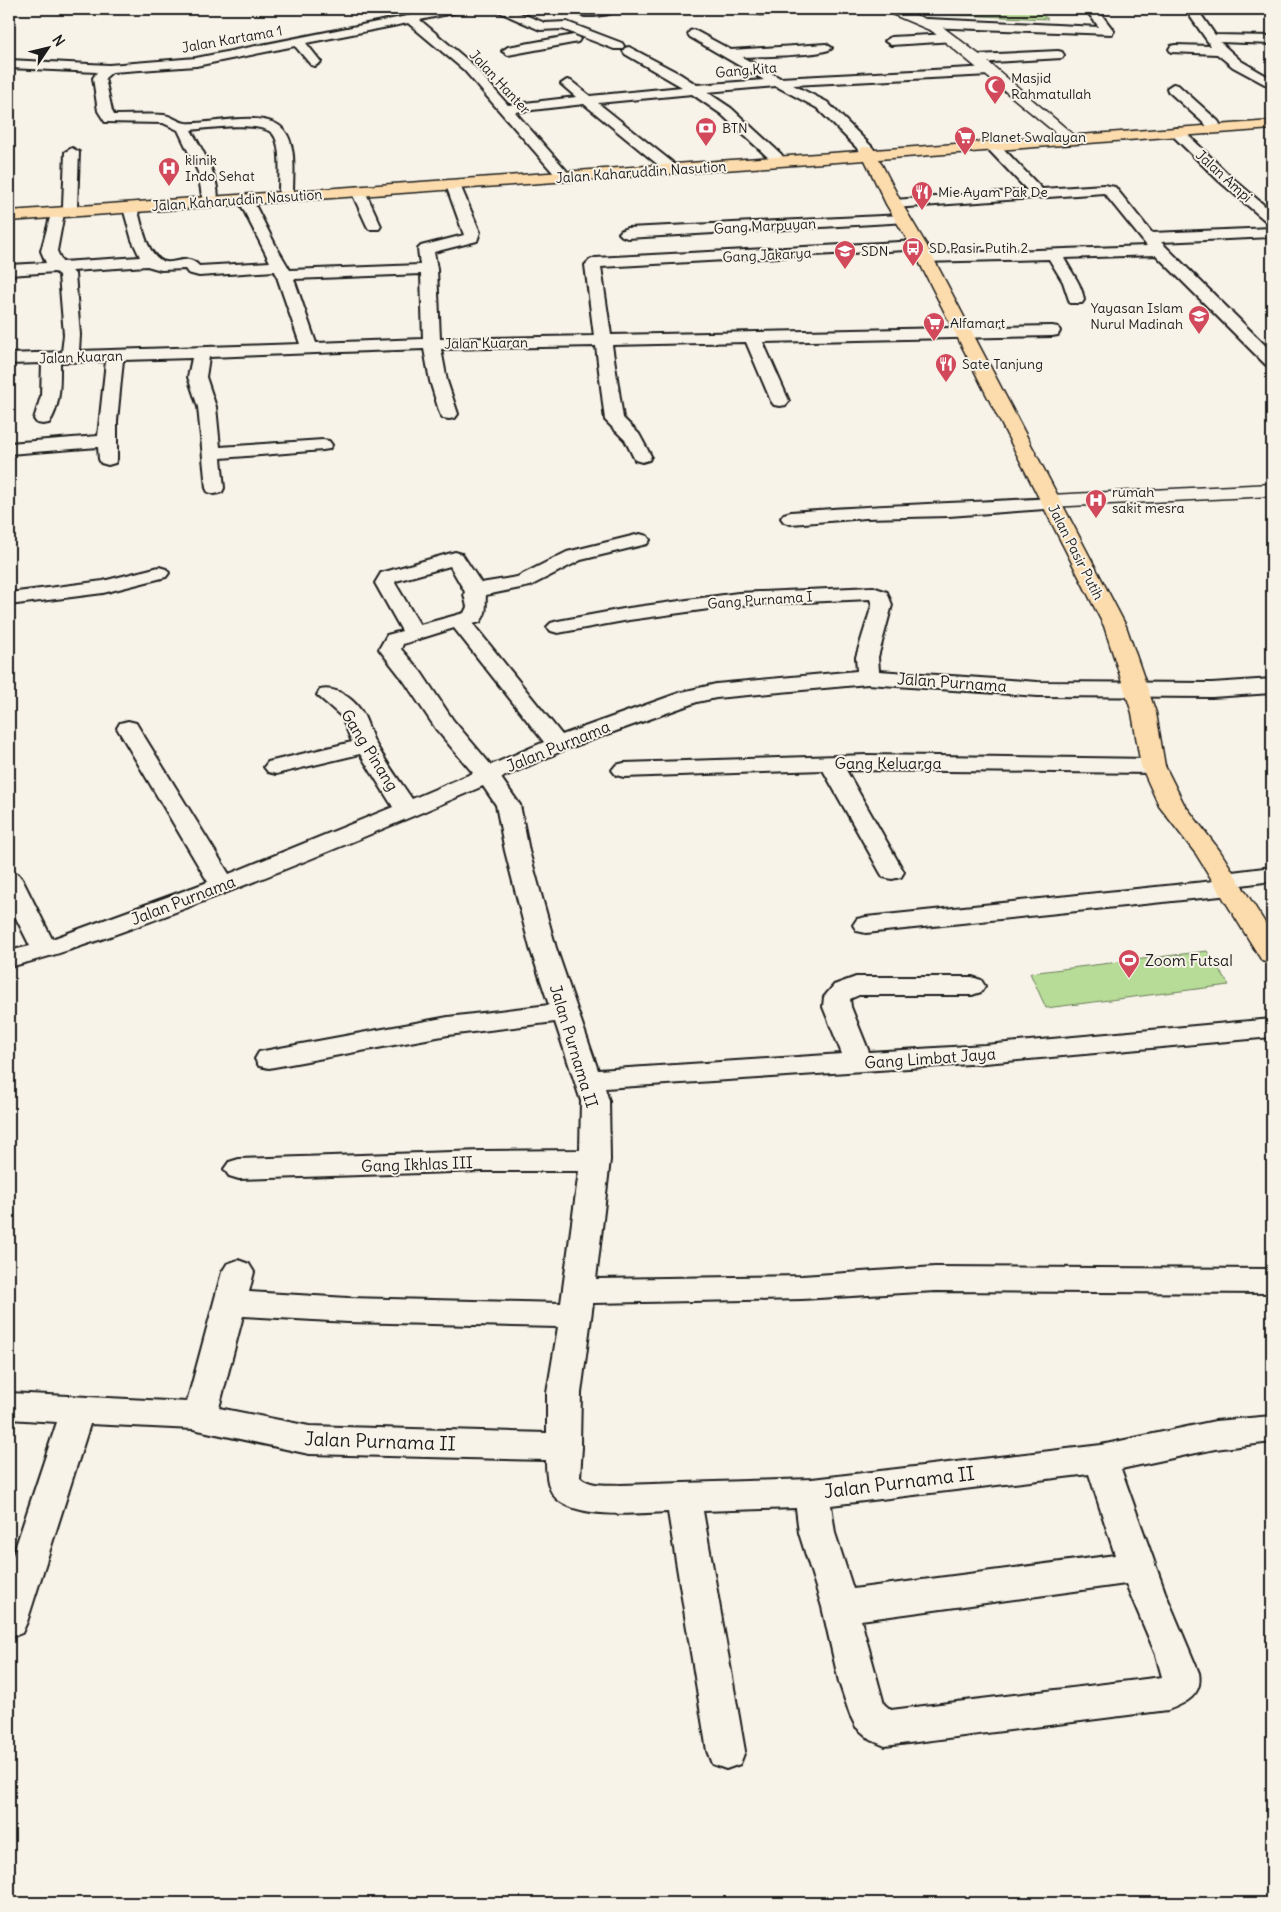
<svg xmlns="http://www.w3.org/2000/svg" width="1281" height="1912" font-family="Delius,sans-serif">
	<style>
		.green { fill: #b7dc97; stroke: #6a7c5a }
		.lines { fill: none; stroke-linecap: round; stroke-linejoin: round }
		.minor-casing { stroke: #1c1c1c; stroke-width: 4 }
		.tertiary-casing { stroke: #1c1c1c; stroke-width: 3 }
		.secondary-casing { stroke: #1c1c1c; stroke-width: 3 }
		.trunk-casing { stroke: #1c1c1c; stroke-width: 3 }
		.minor { fill: #f7f3e8; fill-rule: evenodd }
		.tertiary { fill: #f7f3e8; fill-rule: evenodd }
		.secondary { fill: #f7f3e8; fill-rule: evenodd }
		.trunk { fill: #fcdcac; fill-rule: evenodd }
		.labels { text-anchor: middle; stroke-width: 4; stroke-linejoin: round; paint-order: stroke }
		.far-street-label { font-size: 14px; fill: #1c1c1c; stroke: #f7f3e8 }
		.far-poi-label { font-size: 14px; fill: #1c1c1c; stroke: #f7f3e8; text-anchor: start }
		.street-label { font-size: 16px; fill: #1c1c1c; stroke: #f7f3e8 }
		.poi-label { font-size: 16px; fill: #1c1c1c; stroke: #f7f3e8; text-anchor: start }
		.near-street-label { font-size: 19px; fill: #1c1c1c; stroke: #f7f3e8 }
	</style>
	<rect width="100%" height="100%" fill="#f7f3e8"/>
	<filter id="ink" filterUnits="userSpaceOnUse"><feTurbulence type="fractalNoise" baseFrequency=".02" numOctaves="2"/><feDisplacementMap in="SourceGraphic" scale="10" xChannelSelector="R" yChannelSelector="G"/><feConvolveMatrix kernelMatrix="1 2 1 2 8 2 1 2 1" color-interpolation-filters="sRGB"/></filter>
	<g filter="url(#ink)">
		<g class="green">
			<path d="M903 9H1035L1048 19 915 13Z"/>
			<path d="M1207 951 1229 985 1046 1008 1030 973Z"/>
		</g>
		<g class="lines">
			<g class="minor-casing">
				<g id="minor">
					<path d="M442 9H464L462 11 420 20 472 64 508 105 576 97 561 84 567 80 571 81 590 96 682 87 625 54 623 51 625 48 629 47 680 74 697 85 764 80 690 37 688 34 690 31 694 30 731 50 826 44 832 48C824 56 758 56 742 57L780 78 990 67 996 71 990 75 793 85 827 102 872 147 874 150 867 154 862 153 817 108 776 86 707 92 731 108 781 154 783 157 781 160H771L721 114 692 94 598 103 672 162 674 165 667 169 662 168 584 104 515 112 566 170 568 173 566 176H556L464 70 408 23 306 43 321 62 315 66 311 65 295 46 196 66 112 72 105 78 112 111 114 115C131 115 148 114 164 115 172 116 178 122 186 123 209 125 265 109 283 129 297 144 293 173 293 192L291 195H281L279 192C279 177 282 145 273 134 262 121 207 128 191 130 200 146 226 188 215 205H205L203 202 198 172 178 130 163 123 105 122 98 111 93 78 97 72 9 68V60L109 65 196 58Z"/>
					<path d="M495 9H510L545 23 567 22 622 43 624 46 622 49H614L562 29 540 30 497 11Z"/>
					<path d="M589 9H620C614 15 583 19 577 13L579 11Z"/>
					<path d="M736 9H779C770 17 749 14 738 11Z"/>
					<path d="M1085 9H1097L1114 31 1112 34 927 27 921 23 927 19 1099 27Z"/>
					<path d="M1185 9H1197L1215 35 1272 36V44L1220 42 1241 61 1272 79V88L1233 67 1217 54 1171 52 1169 49 1171 46 1175 45 1211 46Z"/>
					<path d="M950 34 956 38 954 41 891 45 885 41 891 37Z"/>
					<path d="M574 35 580 39 578 42 508 55 502 51 508 47Z"/>
					<path d="M1058 51 1062 52 1064 55 1062 58 976 63 970 59 976 55Z"/>
					<path d="M1173 84 1178 85 1218 121 1220 124 1218 127H1208L1168 91 1167 88Z"/>
					<path d="M1177 128 1182 129 1229 175 1272 212V223L1267 222 1219 181 1172 135 1170 132 1172 129Z"/>
					<path d="M992 141 997 142 1042 189 1104 185 1115 187 1152 233 1272 228V237L1161 242 1272 352V366L1266 365 1156 255 1064 258C1071 272 1082 284 1084 300L1082 303H1070L1063 282 1049 259 921 262 918 259 921 256 926 254 1147 246 1104 193 894 208 889 207 887 204 889 201 894 200 1027 190 987 148 985 145Z"/>
					<path d="M72 148 79 152 77 207 75 210H65L63 207 65 152Z"/>
					<path d="M453 181 458 182 460 185 480 232 477 241 434 252 437 269 440 339 594 336 585 265 590 260 595 258 919 241 924 243 927 246 924 249 601 267 611 335 1052 326 1058 327 1060 331 1058 335 1052 336 763 342 789 401 786 405 780 406 774 405 771 401 746 342 612 345 623 418 639 434 651 456 649 460 642 462 635 460 625 440 605 420 596 346 441 349 447 381 458 414 455 418 449 419 443 418 440 414 430 381 424 349 209 357 206 377 216 407 220 447 323 440 329 441 332 445 329 449 323 450 221 458 224 488 222 492 215 494 208 492 206 488 198 407 188 377 192 358 123 360 117 421V459L115 463 108 465 101 463 99 459 98 447 9 454V443L98 436 106 361 60 362C60 382 61 406 49 423L43 424 37 423 34 419 41 396 42 363 9 364V354L62 352 64 335 59 275 55 272 9 275V265L46 263 41 251 52 210H62L64 213 57 251 62 262 140 257 132 240 123 208 125 205H135L137 208C142 223 145 249 159 259 171 269 186 251 199 266L270 262 238 199 240 196H250L252 199 277 248 290 270 420 265 418 249 421 246 464 235 446 185 448 182ZM147 266 161 270 185 269 188 273 199 276 275 271 300 344 79 351 80 335 75 274 72 271ZM421 274 423 339 316 343 294 279Z"/>
					<path d="M358 187 363 188 365 191 381 226 379 229H369L367 226 351 191 353 188Z"/>
					<path d="M903 215 908 216 910 219 908 222 627 238 622 236 619 233 622 230 627 228Z"/>
					<path d="M1052 498 1059 500 1062 504 1059 508 949 516 866 518 791 524 784 522 781 518 784 514 791 512C878 505 965 503 1052 498Z"/>
					<path d="M640 534 647 536 650 540 647 544 581 560 530 586 486 595C485 607 488 611 480 622L473 624 562 735 682 692 716 684 857 671 856 657 872 605 870 599 738 605 629 620 558 633 551 631 547 627 551 623 558 621 629 608 738 593 873 587 887 592 892 605 878 657 879 671 1038 682 1212 683 1272 679V693L1212 697 1038 696 868 684 716 698 697 702 566 749 501 778 520 805 529 851 556 948 598 1070 842 1054 823 1007 824 997 834 985 856 977H972L981 980 985 986 981 992 972 995H859L850 999 851 1007 869 1052 985 1045 1272 1019V1037L985 1063 605 1088 609 1101 610 1160 596 1279 802 1276 935 1267 1272 1269V1293L935 1291 802 1299 593 1303 581 1393 580 1444 582 1447 580 1477C590 1487 608 1484 621 1485L812 1479 1101 1445 1215 1421 1272 1416V1442L1215 1449 1121 1469 1165 1592 1199 1673C1203 1695 1186 1703 1168 1710L885 1746 871 1740 856 1727 850 1715 839 1682 822 1607 799 1533 796 1508 703 1511 745 1751 740 1764 726 1769 712 1764 707 1751 668 1512C638 1513 588 1519 561 1502 547 1494 546 1474 546 1460L309 1454 193 1429 90 1424 27 1622 22 1633 9 1638V1567L57 1422 9 1419V1393L187 1402 222 1272 227 1264 238 1260 249 1264 254 1272 249 1292 348 1298 561 1303 579 1171H482L239 1179 229 1176 224 1169 229 1162 239 1159 482 1151 580 1150 581 1101 555 1022 448 1035 269 1068 259 1066 255 1059 259 1052 269 1050 448 1017 549 1005 530 948 505 851 496 805 483 786C389 827 295 866 199 903 136 927 74 951 9 967V951L30 946 9 904V872L18 874 22 879 52 939 208 882 117 728 120 723 128 721 136 723 139 728 229 874 393 807 360 754 276 774 268 772 264 767 268 762 352 742 342 717 317 695 320 690C337 686 356 700 364 716 368 724 370 733 374 741 385 761 399 780 412 799L473 773 436 729 404 681 379 649 387 635 402 631 375 583 381 573 455 552 462 554 481 583 517 577 567 552ZM450 566 465 592 464 594 467 607 464 613 420 625 395 583 396 581ZM454 628 544 742 491 765 453 720 421 672 401 649 403 644ZM243 1316 348 1322 558 1327 547 1393V1433L309 1426 219 1408ZM1089 1474 1115 1555 853 1589 835 1533 831 1505ZM1126 1584 1156 1655 1162 1677 891 1710 884 1704 861 1620Z"/>
					<path d="M159 567 166 569 169 573 166 577 103 593 9 605V593L103 581Z"/>
					<path d="M867 755 1153 759 1161 761 1165 766 1161 771 1153 773 846 770 904 872 901 877 892 879 883 877 880 872 823 770 624 777 616 775 612 770 616 765 624 763Z"/>
					<path d="M1272 867V881L1241 885 1243 887 1239 892 1230 895 866 933 857 931 853 925 857 919 866 917 1214 881 1212 879 1216 874Z"/>
				</g>
			</g>
			<g class="tertiary-casing">
				<path id="tertiary" d="M1272 484V496L1050 507 1043 505 1040 501 1043 497 1050 495Z"/>
			</g>
			<g class="secondary-casing">
				<path id="secondary" d="M885 9H901L940 25 981 56 1075 136 1073 139H1063L932 31 887 12Z"/>
			</g>
			<g class="trunk-casing">
				<path id="trunk" d="M1272 121V129L879 159 902 204 927 246 1126 626 1156 713 1165 766 1184 804 1220 851 1272 934V964L1262 961 1196 854 1159 806 1141 766 1132 713 1104 626 911 246 886 204 865 160 9 221V211L860 151 862 147H872L874 150Z"/>
			</g>
			<use href="#minor" class="minor"/>
			<use href="#tertiary" class="tertiary"/>
			<use href="#secondary" class="secondary"/>
			<use href="#trunk" class="trunk"/>
		</g>
	</g>
	<defs>
		<g id="mosque-pin" transform="scale(1.125)"><path d="M0 17L-7.5 6A9.5 9.5 0 1 1 7.5 6Z" fill="#d1495b" stroke="#f7f3e8"/><path d="M3.5-4.9A6 6 0 1 0 3.5 4.9A5 5 0 1 1 3.5-4.9Z" fill="#fff"/></g>
		<g id="bank-pin" transform="scale(1.125)"><path d="M0 17L-7.5 6A9.5 9.5 0 1 1 7.5 6Z" fill="#d1495b" stroke="#f7f3e8"/><path d="M-6-4H6V4H-6ZM0-2.3a2.3 2.3 0 1 0 0 4.6a2.3 2.3 0 1 0 0-4.6Z" fill="#fff"/></g>
		<g id="supermarket-pin" transform="scale(1.125)"><path d="M0 17L-7.5 6A9.5 9.5 0 1 1 7.5 6Z" fill="#d1495b" stroke="#f7f3e8"/><path d="M-6-5.5h2.5l.6 2H6L4.5 2H-2.5L-4.4-4H-6ZM-1.5 3.2a1.3 1.3 0 1 0 .1 0ZM3 3.2a1.3 1.3 0 1 0 .1 0Z" fill="#fff"/></g>
		<g id="hospital-pin" transform="scale(1.125)"><path d="M0 17L-7.5 6A9.5 9.5 0 1 1 7.5 6Z" fill="#d1495b" stroke="#f7f3e8"/><path d="M-5-5h3v3.5h4V-5h3V5h-3V1.5h-4V5h-3Z" fill="#fff"/></g>
		<g id="restaurant-pin" transform="scale(1.125)"><path d="M0 17L-7.5 6A9.5 9.5 0 1 1 7.5 6Z" fill="#d1495b" stroke="#f7f3e8"/><path d="M-5-6h1v4h1v-4h1v4h1v-4h1v5L-1.5 .5V6h-2V.5L-5-1ZM5-6V6H3V1.5H1.5Q1.5-4 5-6Z" fill="#fff"/></g>
		<g id="bus-pin" transform="scale(1.125)"><path d="M0 17L-7.5 6A9.5 9.5 0 1 1 7.5 6Z" fill="#d1495b" stroke="#f7f3e8"/><path d="M-5-6H5V4H4V6H2V4H-2V6H-4V4H-5ZM-3.5-4V0h7V-4ZM-3.5 1.2v1.5H-2V1.2ZM2 1.2v1.5H3.5V1.2Z" fill="#fff"/></g>
		<g id="school-pin" transform="scale(1.125)"><path d="M0 17L-7.5 6A9.5 9.5 0 1 1 7.5 6Z" fill="#d1495b" stroke="#f7f3e8"/><path d="M0-5L7-2L0 1L-7-2ZM-4 1L0 2.5L4 1V4Q0 6-4 4Z" fill="#fff"/></g>
		<g id="stadium-pin" transform="scale(1.125)"><path d="M0 17L-7.5 6A9.5 9.5 0 1 1 7.5 6Z" fill="#d1495b" stroke="#f7f3e8"/><path d="M0-5a6.5 5 0 1 0 0 10a6.5 5 0 1 0 0-10ZM-3.5-1.8h7v3.6h-7Z" fill="#fff"/></g>
	</defs>
	<g fill-rule="evenodd">
		<use href="#mosque-pin" x="995" y="86"/>
		<use href="#bank-pin" x="706" y="128"/>
		<use href="#supermarket-pin" x="965" y="137"/>
		<use href="#hospital-pin" x="169" y="168"/>
		<use href="#restaurant-pin" x="922" y="192"/>
		<use href="#bus-pin" x="913" y="248"/>
		<use href="#school-pin" x="845" y="251"/>
		<use href="#school-pin" x="1199" y="316"/>
		<use href="#supermarket-pin" x="934" y="323"/>
		<use href="#restaurant-pin" x="946" y="364"/>
		<use href="#hospital-pin" x="1096" y="500"/>
		<use href="#stadium-pin" x="1129" y="960"/>
	</g>
	<g class="labels">
		<g class="far-street-label">
			<text transform="translate(232 39) rotate(-10)" y="5">Jalan Kartama 1</text>
			<text transform="translate(746 70) rotate(-5)" y="5">Gang Kita</text>
			<text transform="translate(500 82) rotate(47)" y="5">Jalan Hanter</text>
			<text transform="translate(641 172) rotate(-4)" y="5">Jalan Kaharuddin Nasution</text>
			<text transform="translate(1224 176) rotate(42)" y="5">Jalan Ampi</text>
			<text transform="translate(237 200) rotate(-4)" y="5">Jalan Kaharuddin Nasution</text>
			<text transform="translate(765 226) rotate(-3)" y="5">Gang Marpuyan</text>
			<text transform="translate(767 255) rotate(-3)" y="5">Gang Jakarya</text>
			<text transform="translate(486 343) rotate(-1)" y="5">Jalan Kuaran</text>
			<text transform="translate(81 357) rotate(-2)" y="5">Jalan Kuaran</text>
			<text transform="translate(1076 552) rotate(63)" y="5">Jalan Pasir Putih</text>
			<text transform="translate(760 600) rotate(-4)" y="5">Gang Purnama I</text>
		</g>
		<g class="far-poi-label">
			<text x="1011" y="83">Masjid<tspan x="1011" dy="16">Rahmatullah</tspan></text>
			<text x="722" y="133">BTN</text>
			<text x="981" y="142">Planet Swalayan</text>
			<text x="185" y="165">klinik<tspan x="185" dy="16">Indo Sehat</tspan></text>
			<text x="938" y="197">Mie Ayam Pak De</text>
			<text x="929" y="253">SD Pasir Putih 2</text>
			<text x="861" y="256">SDN</text>
			<text x="1183" y="313" text-anchor="end">Yayasan Islam<tspan x="1183" dy="16">Nurul Madinah</tspan></text>
			<text x="950" y="328">Alfamart</text>
			<text x="962" y="369">Sate Tanjung</text>
			<text x="1112" y="497">rumah<tspan x="1112" dy="16">sakit mesra</tspan></text>
		</g>
		<g class="street-label">
			<text transform="translate(952 682) rotate(4)" y="6">Jalan Purnama</text>
			<text transform="translate(558 746) rotate(-22)" y="6">Jalan Purnama</text>
			<text transform="translate(370 750) rotate(58)" y="6">Gang Pinang</text>
			<text x="888" y="769">Gang Keluarga</text>
			<text transform="translate(183 900) rotate(-21)" y="6">Jalan Purnama</text>
			<text transform="translate(574 1046) rotate(73)" y="6">Jalan Purnama II</text>
			<text transform="translate(930 1058) rotate(-4)" y="6">Gang Limbat Jaya</text>
			<text transform="translate(417 1164) rotate(-2)" y="6">Gang Ikhlas III</text>
		</g>
		<g class="poi-label">
			<text x="1145" y="966">Zoom Futsal</text>
		</g>
		<g class="near-street-label">
			<text transform="translate(380 1441) rotate(2)" y="7">Jalan Purnama II</text>
			<text transform="translate(899 1482) rotate(-7)" y="7">Jalan Purnama II</text>
		</g>
	</g>
	<rect width="1281" height="1912" fill="none" stroke="#f7f3e8" stroke-width="30"/>
	<rect x="15" y="15" width="1251" height="1882" fill="none" stroke="#1c1c1c" stroke-width="2" filter="url(#ink)"/>
	<g transform="translate(48 48) rotate(55)" stroke="#f7f3e8" stroke-width="4" paint-order="stroke">
	<path d="M0-4L9 19L0 12L-9 19Z" fill="#1c1c1c"/>
	<text y="-8" font-size="14" font-weight="bold" text-anchor="middle" fill="#1c1c1c">N</text>
	</g>
</svg>
